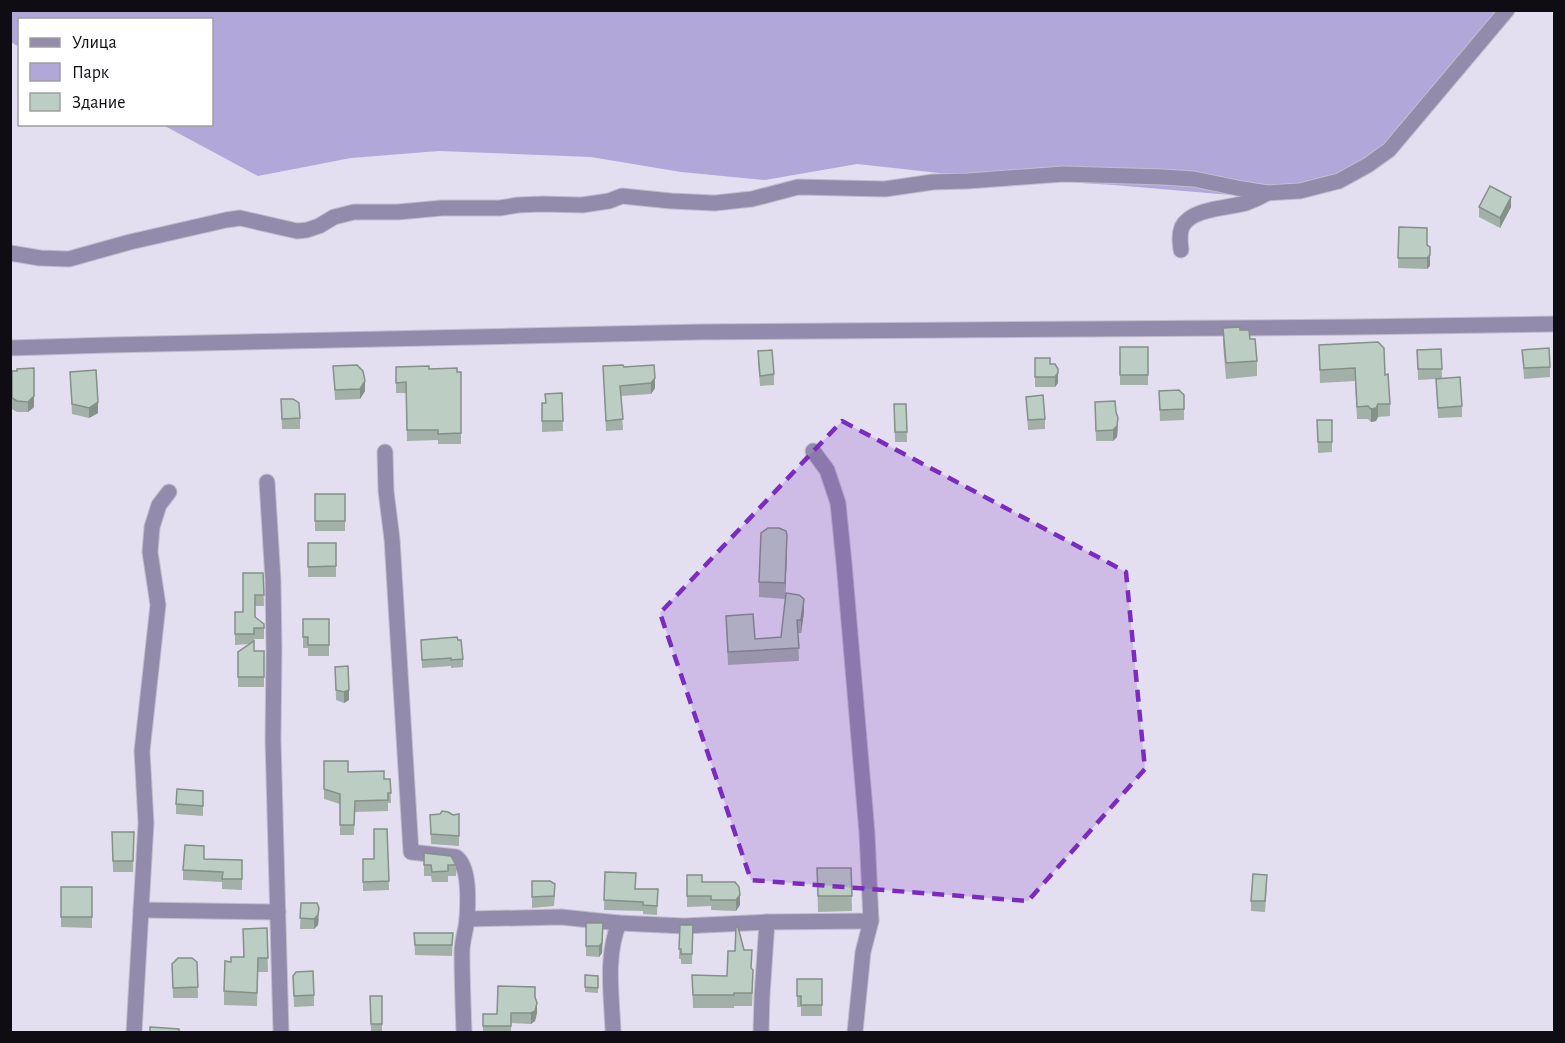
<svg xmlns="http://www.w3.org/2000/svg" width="1565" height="1043" font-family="'Alegreya Sans',sans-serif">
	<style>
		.green { fill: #b2a7d9 }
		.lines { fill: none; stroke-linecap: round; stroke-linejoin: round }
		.street-casing { stroke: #c1bdcd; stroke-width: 17 }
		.street { stroke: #928bab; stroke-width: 15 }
		.wall { fill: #a2b0a8 }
		.shaded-wall { fill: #849088 }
		.building { fill: #bccdc3; stroke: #849088; stroke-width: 1.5 }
		.marked { fill: #7b2cbf; fill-opacity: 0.2; stroke: #7b2cbf; stroke-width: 4.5; stroke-dasharray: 12 8; stroke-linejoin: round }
	</style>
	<rect width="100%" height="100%" fill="#e3dff1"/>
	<path class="green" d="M10 11H1512L1393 144 1349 173 1287 194 1231 195 1114 185 967 176 857 164 765 180 681 172 591 157 439 151 351 158 258 176 163 125 212 124V20H20L19 47 11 42Z"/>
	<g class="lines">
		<g class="street-casing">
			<g id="street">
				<path d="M1181 250C1180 242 1179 234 1182 227 1191 208 1229 208 1246 203 1254 200 1261 197 1267 193"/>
				<path d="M10 253 40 258 69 259 130 242 226 220 240 218 297 231 307 230 319 226 334 217 354 212H398L442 208H500L518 205 543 204 582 205 609 201 622 196 671 201 715 203 752 199 798 187 885 189 933 182 968 181 1064 174 1162 177 1194 179 1242 189 1267 193 1300 191 1339 181 1368 165 1389 150 1507 10"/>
				<path d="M10 348 109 345 699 332 1355 327 1554 324"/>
				<path d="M813 451 827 470 838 503 844 563 867 833 871 921 863 952 855 1032"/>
				<path d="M385 452 386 491 392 539 411 852 456 857C470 866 468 903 467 919 466 930 462 941 462 952 462 979 463 1006 464 1032"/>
				<path d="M267 482 273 580 274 650 273 740 281 1032"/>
				<path d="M141 910 278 912"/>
				<path d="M467 919 561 917 619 923 684 926 767 922 871 921"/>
				<path d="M134 1032 146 823 142 751 158 605 150 552 152 527 159 505 169 492"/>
				<path d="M613 1032C612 997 605 957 619 923"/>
				<path d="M761 1032 762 996 767 922"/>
			</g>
		</g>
		<use href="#street" class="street"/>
	</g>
	<g class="wall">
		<path d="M1479 207H1511L1500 228 1479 217Z"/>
		<path d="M1399 227 1430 247V266L1427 269 1398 268Z"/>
		<path d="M1223 328 1240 330 1257 361V376L1226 379 1223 344Z"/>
		<path d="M1319 345 1385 375 1390 404V416L1378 417 1376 421 1371 422 1368 419H1357L1355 381 1320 383Z"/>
		<rect x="1120" y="347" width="28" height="38"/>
		<path d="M1441 349 1442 378 1462 406V417L1438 418 1436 379 1418 380 1417 350Z"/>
		<path d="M1522 350 1550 367V377L1524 379Z"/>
		<path d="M758 351 774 374V385L760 386 758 362Z"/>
		<path d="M1035 358 1050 364 1058 383 1055 387H1035Z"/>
		<path d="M654 365 655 388 651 394 621 396 623 430 606 431 603 366 624 367Z"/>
		<path d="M333 366 365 391 360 399 335 400Z"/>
		<path d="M396 367 461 372V444H438V440L407 441 406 393H396Z"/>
		<path d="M34 368V407L28 412H17L12 409V371Z"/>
		<path d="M70 372 98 413 89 418 72 414Z"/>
		<path d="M1159 391 1184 409V420L1160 421Z"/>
		<path d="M562 393 563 431 542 432V403H546Z"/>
		<path d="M1026 397 1045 419V429L1028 430Z"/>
		<path d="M281 399 300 418V429H282Z"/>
		<path d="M1095 402 1116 412 1118 428 1117 437 1113 441H1096Z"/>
		<path d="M894 404H906L907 442H895Z"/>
		<path d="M1317 420H1332V452L1318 453Z"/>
		<rect x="315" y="494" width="30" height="37"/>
		<rect x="308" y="543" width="28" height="34"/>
		<path d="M787 551 785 599 759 597V582Z"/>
		<path d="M263 573 264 606H255V617L264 624V639H254V651H264V687H238V652L249 644 235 645V612H243Z"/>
		<path d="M804 612 801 633H798L799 661 728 665 726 616 755 639 781 637Z"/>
		<path d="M303 619H329V656H308V648H303Z"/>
		<path d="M421 640 463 659V667L451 668V666L422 668Z"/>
		<path d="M335 667 349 700 344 703 336 700Z"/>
		<path d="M324 761 348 772 384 779H390L391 803H388V811L355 812 354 835H340V804L324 799Z"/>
		<path d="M203 802V816L176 814V804Z"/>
		<path d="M459 814V846L431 844 430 815Z"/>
		<path d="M387 829 389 890 363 891V859H374Z"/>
		<path d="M112 832H134L133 872H113Z"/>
		<path d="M424 853 456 865V876H448V882H432L431 876H424Z"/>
		<path d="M204 859 242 860V890L222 889V882L183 880V870Z"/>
		<path d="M817 868H851L852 911 818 912Z"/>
		<path d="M605 872 636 889H658L657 915 643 914V911L604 910Z"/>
		<path d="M687 875 702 882H735L740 905 736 911 711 910V906L687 907Z"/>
		<path d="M532 881 555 895 554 906 532 908Z"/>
		<path d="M1267 885 1265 912 1251 911V901Z"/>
		<path d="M61 887H92V928L61 927Z"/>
		<path d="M301 903 319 919 318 925 314 929H300Z"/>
		<path d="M586 923 603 934 602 953 599 957 586 956Z"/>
		<path d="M680 925H693L692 964H681V959H679Z"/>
		<path d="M267 928 268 972H258L257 1006 224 1005V991L231 962 243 957Z"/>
		<path d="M414 933H453L452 956 415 955Z"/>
		<path d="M744 950 751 969 753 983 752 1006H734V1008H693L692 975 727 976 735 951Z"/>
		<path d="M197 962 198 998H173L172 964Z"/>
		<path d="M585 975 598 976V993L585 992Z"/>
		<path d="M293 976 314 995V1006L294 1007Z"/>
		<path d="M797 979H822V1016H801V1007H797Z"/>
		<path d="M370 996H382V1032H371Z"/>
		<path d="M535 998 537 1013 535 1021 531 1024 511 1023V1032H483V1014H497Z"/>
	</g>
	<g class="shaded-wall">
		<path d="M1511 197V207L1500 228V218Z"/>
		<path d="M1430 255V266L1427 269V258Z"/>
		<path d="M1058 369V383L1055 387V377Z"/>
		<path d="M655 378V388L651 394V383Z"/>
		<path d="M365 381V391L360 399V389Z"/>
		<path d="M34 396V407L28 412V402Z"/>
		<path d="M98 402V413L89 418V408Z"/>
		<path d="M1378 404V417L1376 421 1371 422V409Z"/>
		<path d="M1118 418 1117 437 1113 441V430Z"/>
		<path d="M787 535V551L785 599V583Z"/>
		<path d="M804 599V612L801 633V620Z"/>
		<path d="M349 690V700L344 703V692Z"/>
		<path d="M740 895V905L736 911V900Z"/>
		<path d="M319 908 318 925 314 929V919Z"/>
		<path d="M603 923 602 953 599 957V946Z"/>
		<path d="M537 1003V1013L535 1021 531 1024V1013Z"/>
	</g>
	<g class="building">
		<path d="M1490 186 1511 197 1500 218 1479 207Z"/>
		<path d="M1399 227 1427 228V245L1430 247V255L1427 258H1398Z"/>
		<path d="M1240 327V330H1249L1250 339H1255L1257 361 1226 363 1223 328Z"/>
		<path d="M1378 342 1384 348 1385 375 1388 374 1390 404H1378L1376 408 1371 409 1368 406 1357 407 1355 368 1320 370 1319 345Z"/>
		<rect x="1120" y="347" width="28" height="28"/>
		<path d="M1549 348 1550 367 1524 368 1522 350Z"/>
		<path d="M1441 349 1442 369H1418L1417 350Z"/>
		<path d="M772 350 774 374 760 376 758 351Z"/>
		<path d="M1035 358H1050V364H1055L1058 369V373L1055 377H1035Z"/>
		<path d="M357 365 363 371 365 381 360 389 335 390 333 366Z"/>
		<path d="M623 365 624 367 654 365 655 378 651 383 620 386 623 419 606 421 603 366Z"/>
		<path d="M429 366V369L457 368V372H461V433L438 434V430H407L406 382 396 383V367Z"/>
		<path d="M34 368V396L28 402 17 401 12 398V371H17V369Z"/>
		<path d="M96 370 98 402 89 408 72 404 70 372Z"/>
		<path d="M1460 377 1462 406 1438 408 1436 379Z"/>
		<path d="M1179 390 1184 395V409L1160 410 1159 391Z"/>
		<path d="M562 393 563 421H542V403H546L545 394Z"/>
		<path d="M1043 395 1045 419 1028 420 1026 397Z"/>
		<path d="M281 399H293L299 403 300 418 282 419Z"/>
		<path d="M1115 401 1116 412 1118 418 1117 426 1113 430 1096 431 1095 402Z"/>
		<path d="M894 404H906L907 432H895Z"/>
		<path d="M1317 420H1332V442H1318Z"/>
		<rect x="315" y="494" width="30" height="27"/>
		<path d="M768 528H779L786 531 787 535 785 583 759 582 761 533Z"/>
		<path d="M308 543H336V566L308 567Z"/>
		<path d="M243 573H263L264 595H255V617L264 624V628H254V634H235V612H243Z"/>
		<path d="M786 593 799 595 804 599 801 620H797L799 648 728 652 726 616 753 614 755 639 781 637Z"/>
		<path d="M303 619H329V645H308V637H303Z"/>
		<path d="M457 637 458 640H461L463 659 451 660V658L422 660 421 640Z"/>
		<path d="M254 641V651H264V677H238V652Z"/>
		<path d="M348 666 349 690 344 692 336 690 335 667Z"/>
		<path d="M324 761H348V772L384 771V779H390L391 793H388V800L355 801 354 825H340V794L324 789Z"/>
		<path d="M177 789 203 791V806L176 804Z"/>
		<path d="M442 811 448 812 453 815 459 814V836L431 834 430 815 440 814Z"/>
		<path d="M374 829H387L389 881 363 882V859H374Z"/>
		<path d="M112 832H134L133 861H113Z"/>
		<path d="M185 845 204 846V859L242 860V879H222L223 872 183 870Z"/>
		<path d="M424 853 451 856 456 865H448V871L432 872 431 865H424Z"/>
		<path d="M817 868H851L852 896H818Z"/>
		<path d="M605 872 636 873 635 889H658L657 906 643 905V902L604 900Z"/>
		<path d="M1253 874 1267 875 1265 901H1251Z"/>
		<path d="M687 875H702V882H735L739 887 740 895 736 900H711V896H687Z"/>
		<path d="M532 881H550L555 884 554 896 532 897Z"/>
		<rect x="61" y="887" width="31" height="30"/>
		<path d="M301 903H317L319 908 318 915 314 919 300 918Z"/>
		<path d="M586 923H603L602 943 599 946H586Z"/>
		<path d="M680 925H693L692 954H681V949H679Z"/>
		<path d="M736 927H738L744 950H752L751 968 753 970 752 993H734V995H693L692 975 727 976 728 951H735Z"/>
		<path d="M267 928 268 958H258L257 993 224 991 225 961 231 962V957H244L243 929Z"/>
		<path d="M414 933H453L452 945H415Z"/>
		<path d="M178 958H192L197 962 198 987 173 988 172 964Z"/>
		<path d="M313 971 314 995 294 996 293 976 296 972Z"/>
		<path d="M585 975 598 976V988L585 987Z"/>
		<path d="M797 979H822V1005H801V996H797Z"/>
		<path d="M498 986 535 987V997L537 1003 535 1011 531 1013H511V1026H483V1014H497Z"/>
		<path d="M370 996H382V1024H371Z"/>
		<path d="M150 1027 179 1029V1032H150Z"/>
	</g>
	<path class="marked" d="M842 421 1126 572 1145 769 1028 901 751 880 660 613Z"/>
	<rect width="1565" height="1043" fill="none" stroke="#0f0d13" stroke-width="24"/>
	<rect x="18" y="18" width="195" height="108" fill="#ffffff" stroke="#9f9ea1" stroke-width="1.5"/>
	<rect x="30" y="38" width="30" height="9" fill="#928bab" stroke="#9f9ea1" stroke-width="1.5"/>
	<text x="72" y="48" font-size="18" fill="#0f0d13">Улица</text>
	<rect x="30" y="63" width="30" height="18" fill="#b2a7d9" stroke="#9f9ea1" stroke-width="1.5"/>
	<text x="72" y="78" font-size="18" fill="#0f0d13">Парк</text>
	<rect x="30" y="93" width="30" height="18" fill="#bccdc3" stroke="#9f9ea1" stroke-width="1.5"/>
	<text x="72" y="108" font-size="18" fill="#0f0d13">Здание</text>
</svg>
